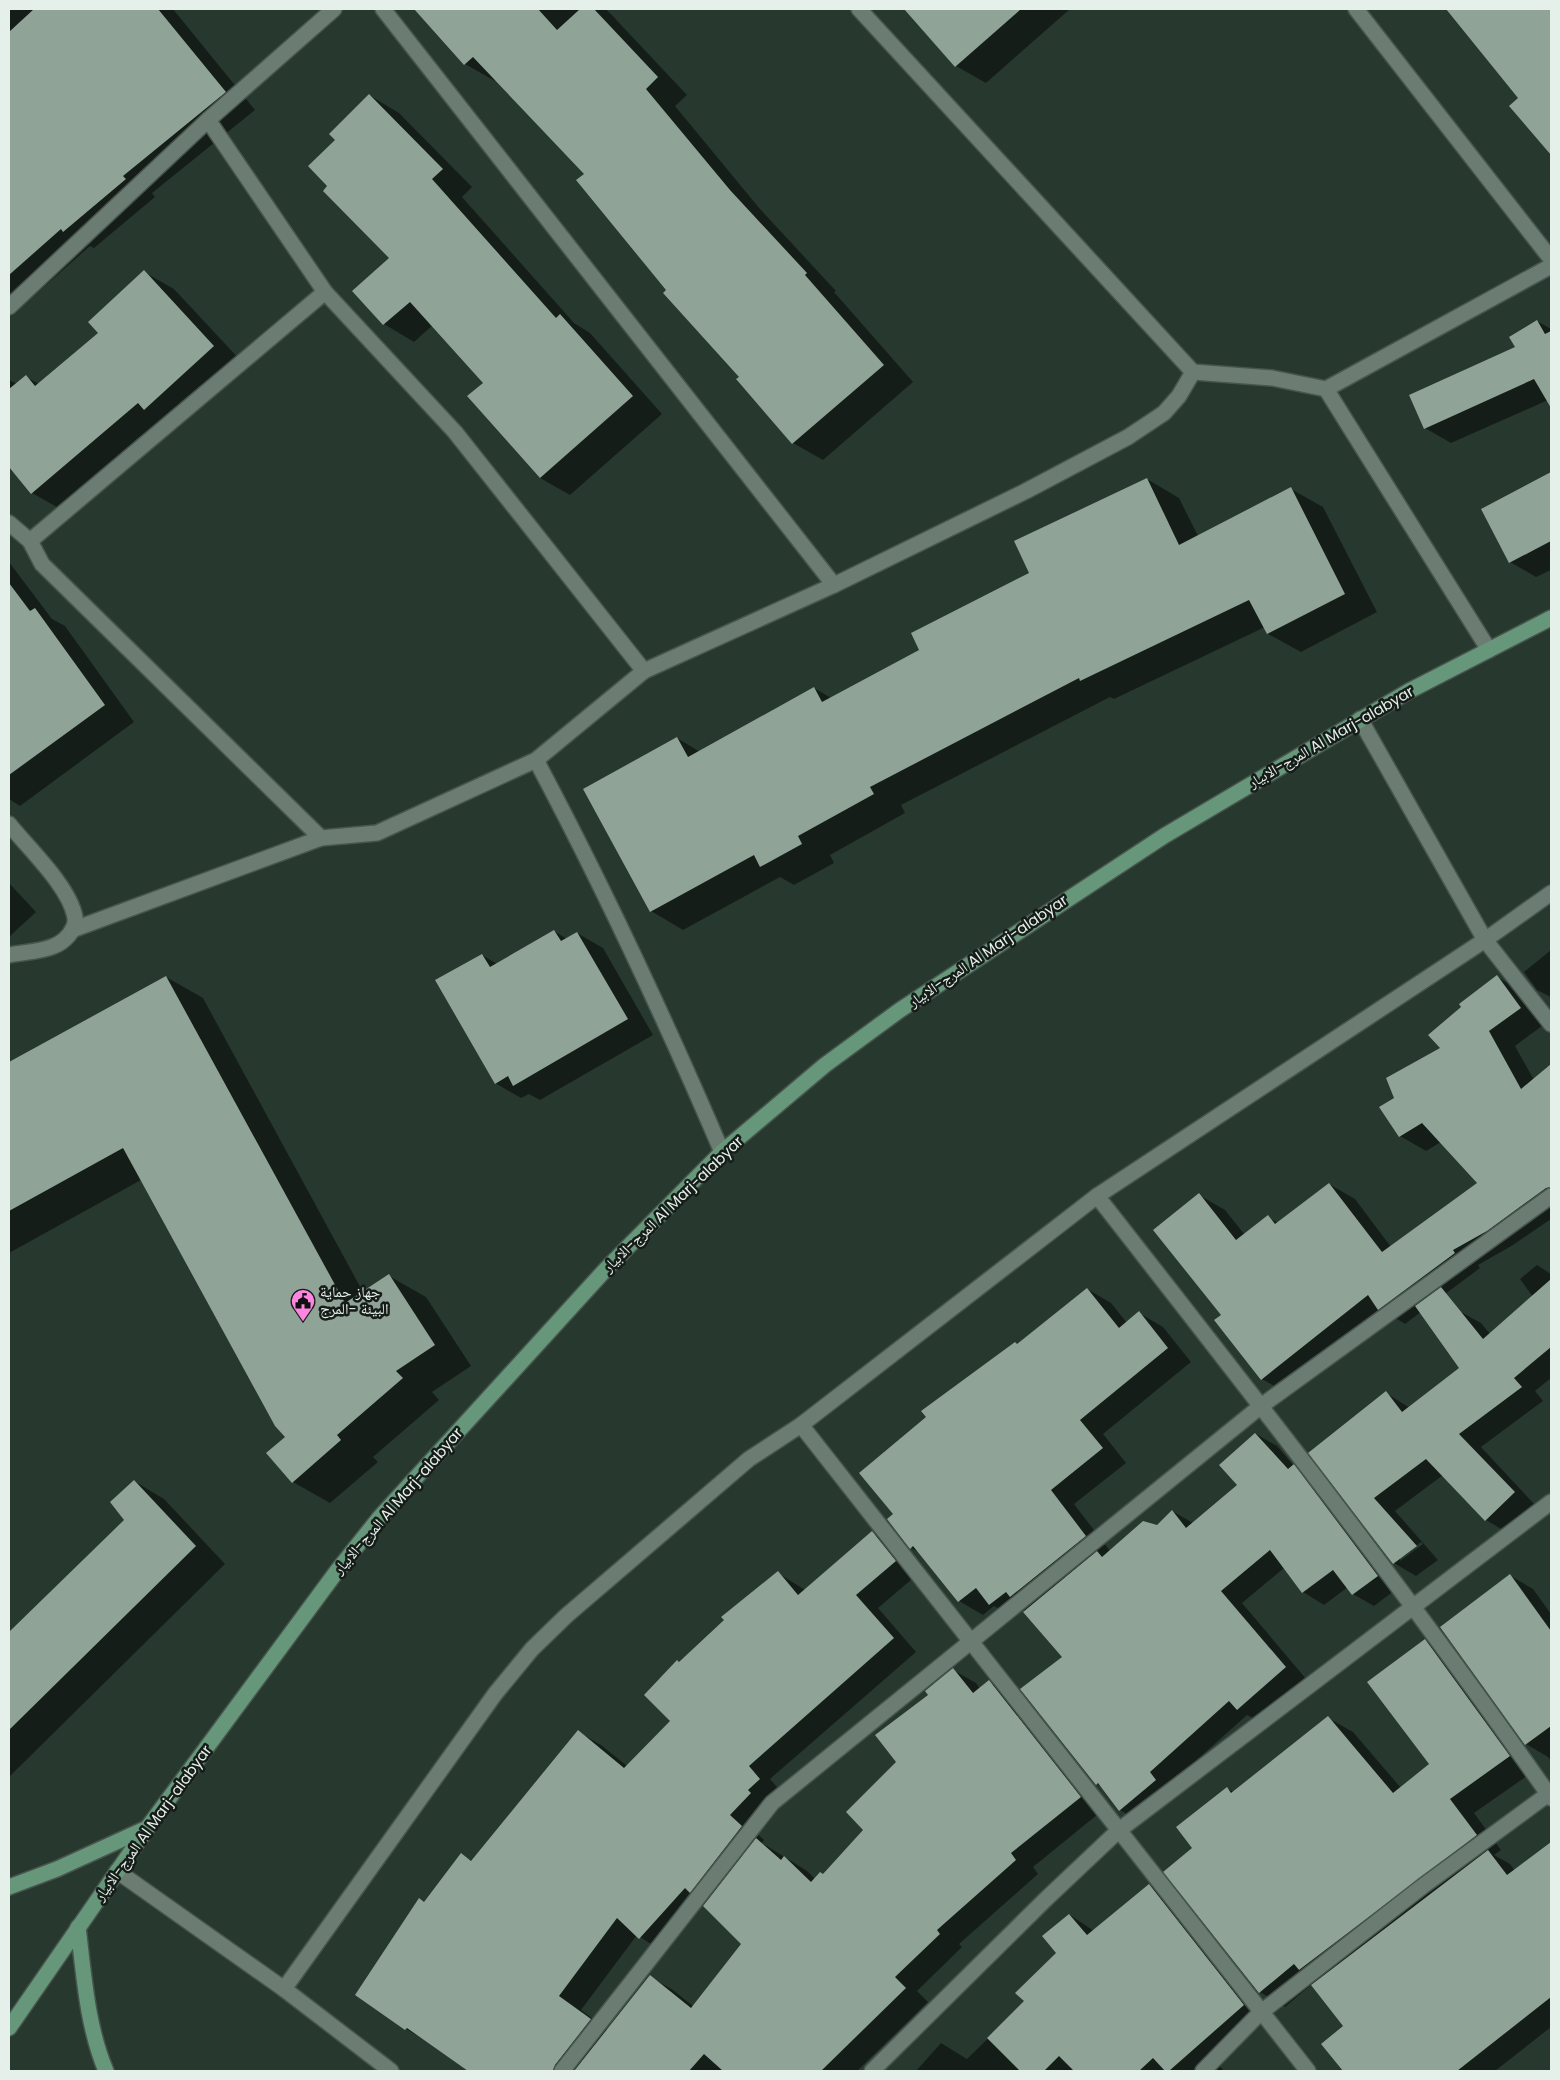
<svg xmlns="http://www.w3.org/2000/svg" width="1560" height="2080" font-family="Poppins,'Noto Naskh Arabic',sans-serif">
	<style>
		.shadow { fill: #0007; fill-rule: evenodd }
		.building { fill: #90a397 }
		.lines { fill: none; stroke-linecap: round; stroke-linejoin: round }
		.minor-casing { stroke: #47554d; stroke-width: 18 }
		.primary-casing { stroke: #47554d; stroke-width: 18 }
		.minor { stroke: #6b7d72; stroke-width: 15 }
		.primary { stroke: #66977b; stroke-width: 15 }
		.labels { text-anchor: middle; stroke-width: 5; stroke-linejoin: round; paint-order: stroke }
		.street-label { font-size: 15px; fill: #e6f0ea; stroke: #161d19 }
		.poi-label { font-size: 15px; fill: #e6f0ea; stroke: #161d19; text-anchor: start }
	</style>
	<rect width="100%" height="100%" fill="#27382e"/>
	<g class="shadow">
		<path d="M9 9H173L255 110 152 193 155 197 94 248 90 246 11 316 9 315Z"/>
		<path d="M425 9H606L687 95 675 106 760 209 836 291 834 292 913 382 823 460 793 443 737 380 741 377 585 174 496 80 495 81 465 64 420 13Z"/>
		<path d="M905 9H1070L986 83 956 66Z"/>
		<path d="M1448 9H1551V153L1510 106 1519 98Z"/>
		<path d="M369 95 399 113 472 187 462 197 574 323 590 333 662 414 570 495 540 478 485 383 433 325 414 342 384 324 354 291 391 258 329 186 337 140Z"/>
		<path d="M144 272 174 289 243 363 62 510 32 493 9 465V380L17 384 26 377 39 384 100 333Z"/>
		<path d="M1537 321 1551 329V406L1548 400 1451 443 1425 428 1517 348Z"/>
		<path d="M1551 474V570L1536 577 1510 562 1483 510Z"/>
		<path d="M1147 479 1179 498 1198 536 1291 489 1323 507 1377 612 1301 652 1268 634 1265 627 1114 699 1110 697 901 805 905 813 830 855 834 863 794 885 780 877 683 930 651 911 677 738 700 752 814 688 831 698 921 650 1031 573Z"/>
		<path d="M9 562 52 619 65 626 134 722 20 806 9 799Z"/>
		<path d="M9 883 36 912 9 937Z"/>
		<path d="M554 931 567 939 577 933 603 948 653 1035 540 1100 529 1094 521 1098 495 1083 482 955 497 964Z"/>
		<path d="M1551 950V997L1537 990 1524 972Z"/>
		<path d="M166 977 203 998 363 1292 389 1276 426 1297 471 1366 432 1392 439 1400 373 1457 378 1462 330 1503 293 1482 286 1437 141 1180 9 1253V1064Z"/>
		<path d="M1497 977 1523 992 1546 1023 1515 1046 1534 1080 1551 1066V1219L1513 1245 1478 1265 1480 1268 1405 1324 1389 1314 1288 1394 1262 1379 1216 1321 1223 1315 1199 1195 1225 1210 1245 1235 1268 1217 1278 1223 1329 1184 1355 1199 1391 1247 1479 1183 1441 1142 1426 1151 1400 1136 1395 1099 1441 1048Z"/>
		<path d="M1537 1265 1551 1274V1378L1535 1391 1543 1401 1481 1447 1536 1506 1508 1533 1486 1520 1443 1475 1395 1511 1438 1560 1416 1576 1394 1563 1310 1453 1386 1393 1410 1408 1461 1368 1459 1311 1481 1323 1490 1334 1533 1297 1520 1279ZM1421 1542 1423 1544 1400 1561V1558Z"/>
		<path d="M1087 1289 1111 1303 1127 1323 1139 1313 1163 1327 1191 1362 1103 1434 1126 1463 1074 1504 1110 1551 1158 1527 1172 1511 1193 1523 1239 1485 1256 1434 1277 1446 1294 1466 1315 1478 1398 1588 1374 1606 1353 1594 1348 1587 1324 1605 1303 1592 1284 1568 1242 1603 1307 1680 1259 1721 1247 1715 1170 1784 1141 1823 1120 1810 1104 1788 1097 1784 1064 1657 1023 1610 1014 1618 994 1606 983 1615 959 1601 920 1553 911 1548 895 1514 1017 1344Z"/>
		<path d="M134 1481 164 1499 225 1564 9 1777V1636L126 1520Z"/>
		<path d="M872 1533 895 1546 918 1574 878 1608 916 1652 770 1779 782 1793 752 1829 764 1840 762 1843 807 1871 815 1879 823 1875 865 1829 930 1696 953 1670 976 1683 980 1689 990 1682 1012 1695 1103 1810 1033 1867 1038 1874 959 1944 962 1947 917 1991 928 2002 857 2071H469L429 2042 406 2029 425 1903 461 1855 472 1861 578 1732 601 1745 627 1766 672 1721 679 1663 778 1573 805 1590ZM703 1905 742 1944 694 2007 673 1990 650 1977 608 2030 581 2010 637 1935 662 1951Z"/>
		<path d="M1511 1576 1533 1589 1551 1614V1761L1548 1757 1526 1744Z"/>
		<path d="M1425 1640 1450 1655 1534 1771 1474 1813 1501 1850 1494 1855 1510 1864 1515 1871 1551 1844V2027L1495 2071H1345L1323 2044 1345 2026 1312 1984 1285 2007 1260 1992 1194 1848 1227 1789 1234 1792 1328 1718 1353 1732 1401 1788 1430 1764Z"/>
		<path d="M1149 1885 1171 1898 1266 2020 1217 2063 1224 2071H916L941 2043 967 2059 1026 2001 1057 1953 1070 1915 1094 1931Z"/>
	</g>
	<g class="building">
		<path d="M34 9H158L226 92 123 176 126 179 63 232 61 229 9 275V32Z"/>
		<path d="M414 9H538L557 30 580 9H594L658 77 646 89 730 190 807 273 805 275 884 365 792 444 736 379 739 377 663 293 666 290 576 180 584 174 473 57 464 65Z"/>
		<path d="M904 9H1021L955 67Z"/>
		<path d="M1446 9H1551V155L1509 106 1518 98Z"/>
		<path d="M369 94 443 169 432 179 556 318 560 314 633 396 540 478 467 396 483 383 410 302 383 325 352 291 389 258 323 191 327 186 308 166 335 140 329 134Z"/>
		<path d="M144 270 214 346 144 410 138 403 31 494 9 467V389L26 375 35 386 98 333 88 322Z"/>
		<path d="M1537 320 1545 334 1551 331V408L1534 379 1424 429 1409 395 1515 347 1509 337Z"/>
		<path d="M1551 472V541L1509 563 1481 509Z"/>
		<path d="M1147 478 1179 545 1291 487 1345 594 1267 634 1249 600 1080 681 1079 678 870 787 874 794 798 836 802 844 760 867 754 855 650 912 583 789 677 737 688 757 814 687 822 702 919 650 911 633 1029 573 1014 541Z"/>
		<path d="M9 583 30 611 35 608 105 705 9 775Z"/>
		<path d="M554 930 561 941 577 932 628 1019 513 1086 508 1076 495 1084 435 980 482 954 490 967Z"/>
		<path d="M1497 975 1521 1008 1489 1031 1521 1089 1551 1064V1187L1546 1188 1487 1231 1453 1250 1455 1253 1378 1310 1368 1295 1261 1380 1214 1320 1221 1315 1153 1230 1199 1193 1236 1240 1268 1215 1275 1224 1329 1183 1382 1252 1477 1183 1422 1123 1399 1137 1379 1107 1394 1098 1386 1078 1440 1048 1428 1035 1461 1007 1459 1004Z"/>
		<path d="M166 976 345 1303 389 1274 435 1345 396 1371 403 1378 337 1435 341 1440 292 1483 266 1453 285 1437 275 1426 123 1148 9 1211V1062Z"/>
		<path d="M1551 1279V1347L1514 1378 1522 1387 1459 1434 1515 1492 1485 1521 1426 1459 1374 1498 1417 1546 1393 1564 1308 1453 1386 1391 1402 1412 1459 1368 1415 1306 1441 1287 1483 1339Z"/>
		<path d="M1087 1288 1119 1328 1139 1311 1168 1348 1080 1420 1103 1448 1051 1490 1086 1536 1010 1597 1006 1592 989 1605 976 1588 958 1602 913 1546 910 1549 887 1519 893 1514 859 1473 926 1417 921 1411 1015 1342 1017 1344Z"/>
		<path d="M1255 1433 1288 1469 1294 1464 1378 1576 1352 1595 1333 1570 1302 1593 1270 1550 1221 1591 1286 1667 1237 1710 1229 1701 1150 1772 1156 1780 1119 1811 1098 1783 1096 1785 1020 1689 1062 1657 1023 1612 1097 1551 1102 1557 1143 1521 1157 1525 1172 1510 1186 1528 1237 1485 1219 1465Z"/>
		<path d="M134 1480 196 1546 9 1730V1632L124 1520 110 1502Z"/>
		<path d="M872 1531 896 1561 856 1595 894 1638 749 1766 760 1779 748 1790 751 1793 730 1815 742 1826 690 1893 685 1888 639 1939 617 1918 559 1996 591 2019 555 2065 553 2071H468L407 2028 405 2030 355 1995 419 1898 424 1902 461 1853 471 1861 578 1730 624 1768 670 1721 644 1695 677 1660 679 1662 724 1620 721 1617 778 1571 798 1595Z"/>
		<path d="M1510 1574 1551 1631V1726L1525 1745 1440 1627Z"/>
		<path d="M1425 1639 1510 1756 1450 1799 1477 1835 1299 1970 1294 1964 1259 1993 1163 1872 1192 1848 1176 1827 1227 1787 1231 1793 1328 1716 1393 1793 1429 1764 1367 1682Z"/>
		<path d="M953 1668 973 1693 989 1680 1081 1797 1011 1853 1016 1860 937 1930 940 1934 895 1977 906 1988 821 2071H723L704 2054 689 2071H574L650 1975 691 2008 741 1944 703 1906 756 1838 781 1860 784 1856 811 1882 820 1872 823 1874 863 1830 846 1812 896 1762 875 1735 928 1695 925 1691Z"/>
		<path d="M1551 1842V1997L1457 2071H1343L1321 2044 1343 2026 1311 1985 1488 1850 1507 1875Z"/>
		<path d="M1149 1884 1244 2005 1169 2071H1165L1153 2058 1139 2071H1074L1059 2056 1044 2071H1020L987 2038 1024 2001 1015 1993 1056 1953 1042 1936 1069 1914 1087 1935Z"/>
	</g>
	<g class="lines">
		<g class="minor-casing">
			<g id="minor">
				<path d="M383 9 834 585"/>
				<path d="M859 9 1193 372 1272 378 1326 389 1551 266"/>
				<path d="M1356 9 1551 259"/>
				<path d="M208 120 325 292 455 432 644 671"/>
				<path d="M9 307 208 120 334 9"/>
				<path d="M1326 389 1489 650"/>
				<path d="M9 523 30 541 42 564 321 838 377 833 536 760 644 671 834 585 1026 491 1128 437 1164 413 1179 396 1193 372"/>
				<path d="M30 541 325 292"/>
				<path d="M1360 719 1485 940 1551 1024"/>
				<path d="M536 760C604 888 665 1019 722 1152"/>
				<path d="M9 824C29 849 69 886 75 917 77 930 64 942 54 946 41 952 23 952 9 955"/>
				<path d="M72 930 321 838"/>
				<path d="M1097 1196C1252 1394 1407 1592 1551 1798"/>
				<path d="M801 1425 1308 2071"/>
				<path d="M117 1871 284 1989 391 2071"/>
				<path d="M284 1989 495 1694 532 1649 566 1616 749 1459 801 1425 1097 1196 1485 940 1551 893"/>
				<path d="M562 2071 772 1803 1261 1406 1551 1196"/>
				<path d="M872 2071 1046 1899 1118 1831 1551 1502"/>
				<path d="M1203 2071 1260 2013 1423 1886 1551 1792"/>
			</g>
		</g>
		<g class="primary-casing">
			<g id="primary">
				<path d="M9 1887 57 1869 147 1828"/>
				<path d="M78 1927C84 1975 87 2026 106 2071"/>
				<path d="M9 2028 148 1827 337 1571 380 1517 606 1269 722 1152 825 1065 900 1010 1164 836 1409 691 1551 618"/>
			</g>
		</g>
		<use href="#minor" class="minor"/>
		<use href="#primary" class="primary"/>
	</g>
	<defs>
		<g id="civic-pin" transform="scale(1.25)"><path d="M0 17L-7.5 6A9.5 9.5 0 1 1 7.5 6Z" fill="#fe85df" stroke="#161d19"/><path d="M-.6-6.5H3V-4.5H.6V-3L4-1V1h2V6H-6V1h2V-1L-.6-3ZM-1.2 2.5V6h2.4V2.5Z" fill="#111"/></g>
	</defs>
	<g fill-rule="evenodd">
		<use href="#civic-pin" x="303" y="1301"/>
	</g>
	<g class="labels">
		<g class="street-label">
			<text transform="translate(1331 737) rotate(-30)" y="5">المرج-الابيار Al Marj-alabyar</text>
			<text transform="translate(988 951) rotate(-34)" y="5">المرج-الابيار Al Marj-alabyar</text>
			<text transform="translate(673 1204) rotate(-44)" y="5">المرج-الابيار Al Marj-alabyar</text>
			<text transform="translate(398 1501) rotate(-49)" y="5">المرج-الابيار Al Marj-alabyar</text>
			<text transform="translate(153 1823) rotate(-54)" y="5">المرج-الابيار Al Marj-alabyar</text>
		</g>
		<g class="poi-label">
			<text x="320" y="1297">جهاز حماية<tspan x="320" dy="17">البيئة -المرج</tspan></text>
		</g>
	</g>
	<rect width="1560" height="2080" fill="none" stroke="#e6f0ea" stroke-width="20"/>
</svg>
